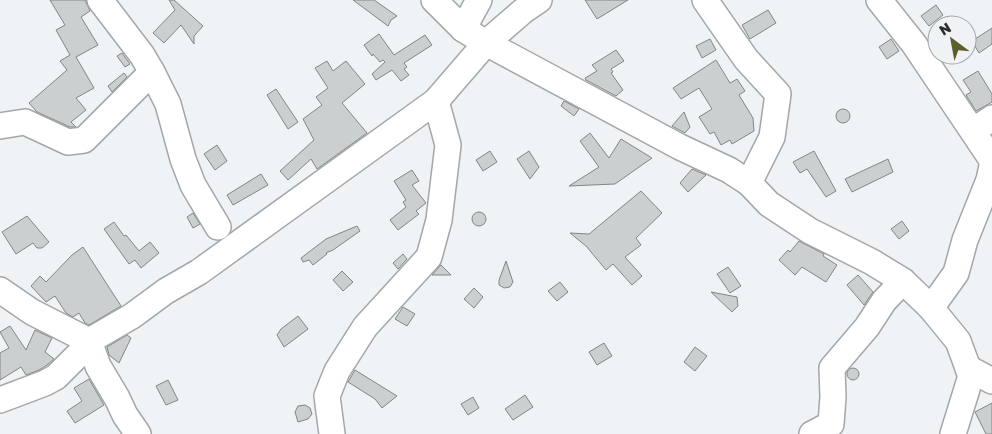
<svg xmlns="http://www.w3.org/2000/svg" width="992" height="434" font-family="'Golos Text',sans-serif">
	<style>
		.building { fill: #cbcfcf; stroke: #828687 }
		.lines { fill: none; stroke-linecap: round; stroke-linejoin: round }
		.minor-casing { stroke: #a4a7a9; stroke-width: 28 }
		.minor { stroke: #fff; stroke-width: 25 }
	</style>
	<rect width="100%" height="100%" fill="#eff3f5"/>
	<g class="building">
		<path d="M50 0H85L90 11 81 17 98 45 76 57 94 88 76 98 86 110 71 122 76 127H70L37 112 29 103 67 70 60 61 70 55 56 30 65 25Z"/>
		<path d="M169 0H174L203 26 194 36V44L181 25 164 43 153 33 175 10Z"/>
		<path d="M353 0H374L397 16 391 20 388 26Z"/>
		<path d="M585 0H628L597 19Z"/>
		<path d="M936 5 943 15 929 26 921 16Z"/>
		<path d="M768 10 776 23 750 39 742 25Z"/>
		<path d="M992 28V44L979 53 972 41Z"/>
		<path d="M379 34 394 55 425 35 432 45 404 63 407 67 404 69 409 75 401 81 392 70 376 80 372 74 385 62 383 60 380 62 373 54 372 56 364 45Z"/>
		<path d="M710 39 716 50 702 58 696 46Z"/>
		<path d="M891 39 899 51 887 59 879 47Z"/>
		<path d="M616 50 624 61 611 69 613 72 611 73 623 90 616 96 586 80 585 78 597 71 592 65Z"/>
		<path d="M122 53 130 64 125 67 117 56Z"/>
		<path d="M716 60 730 83 737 79 745 91 739 95 753 118 754 131 732 144 730 140 721 145 714 132 710 134 699 117 712 109 699 88 681 99 673 88Z"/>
		<path d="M327 61 333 71 346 61 365 84 342 103 367 133 317 169 311 159 288 180 280 171 314 140 303 119 322 105 316 97 328 88 315 68Z"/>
		<path d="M978 71 992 94V102L976 111 966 95 971 92 963 80Z"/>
		<path d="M124 73 127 77 112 92 108 86Z"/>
		<path d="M276 89 298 122 288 129 267 95Z"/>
		<path d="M564 101 579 109 574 116 561 106Z"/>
		<circle cx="843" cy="116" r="7"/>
		<path d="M684 112 690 127 685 133 672 126Z"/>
		<path d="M590 133 609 158 621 139 652 158 615 184 569 186 599 167 580 141Z"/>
		<path d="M217 145 227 161 215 170 204 154Z"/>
		<path d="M490 151 497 162 483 171 476 160Z"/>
		<path d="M529 151 539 167 530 179 517 159Z"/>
		<path d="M814 151 836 191 826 197 807 169 800 173 793 162Z"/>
		<path d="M888 159 893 172 852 192 845 179Z"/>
		<path d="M692 169 706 175 688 192 680 183Z"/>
		<path d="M412 170 419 181 412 185 426 203 416 211 419 214 398 230 390 220 406 207 403 202 406 200 394 181Z"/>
		<path d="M261 174 268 185 233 205 227 195Z"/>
		<path d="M641 191 662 213 636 238 641 245 625 257 642 276 632 285 613 264 606 270 586 246 570 233 589 234Z"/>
		<circle cx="479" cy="219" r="7"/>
		<path d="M193 213 200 224 193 228 187 217Z"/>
		<path d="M27 216 49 242 42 248H37L33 243 16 254 2 232Z"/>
		<path d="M902 221 909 231 899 239 891 229Z"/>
		<path d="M114 222 124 236 126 235 139 251 150 242 159 253 141 268 135 260 129 264 104 229Z"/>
		<path d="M357 226 360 231 333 250 326 253 327 254 313 265 309 260 303 262 301 258 326 239Z"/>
		<path d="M799 241 824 254 823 256 837 265 826 282 802 267 795 275 779 260 788 250 790 252Z"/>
		<path d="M83 247 121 306 89 325 85 323 79 313 73 317 66 313 55 296 46 302 31 286 40 276 46 282 72 255Z"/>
		<path d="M403 254 407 259 398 269 393 263Z"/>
		<path d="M506 261 513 282 510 287 504 288 499 285V280Z"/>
		<path d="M441 265 451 275H432Z"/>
		<path d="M728 267 741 286 730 293 717 274Z"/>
		<path d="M342 271 353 282 343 291 333 280Z"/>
		<path d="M858 275 873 292 864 305 847 285Z"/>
		<path d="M560 282 568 292 557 301 548 291Z"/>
		<path d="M474 288 483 297 474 308 464 299Z"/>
		<path d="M711 292 737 297 738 306 732 312Z"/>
		<path d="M403 307 415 314 407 326 395 319Z"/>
		<path d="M298 316 308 329 284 347 277 335 281 329Z"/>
		<path d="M10 326 26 350 35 330 52 338 45 352 54 359 47 365 39 370 26 375 21 367 0 380V353L9 348 0 332Z"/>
		<path d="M127 335 131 338 119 363 109 355 107 347Z"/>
		<path d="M604 343 612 356 597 365 589 352Z"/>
		<path d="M695 347 707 356 695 371 684 362Z"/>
		<circle cx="853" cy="374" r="6"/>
		<path d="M355 370 397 396 382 408 375 399 348 382Z"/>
		<path d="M89 379 104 405 75 423 67 411 82 401 74 388Z"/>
		<path d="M168 380 178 400 166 405 156 386Z"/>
		<path d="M525 395 533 407 513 420 505 409Z"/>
		<path d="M473 397 479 408 468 415 461 404Z"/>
		<path d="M992 403V434H986L975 412Z"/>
		<path d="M305 405 310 408 312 414 308 419 298 422 295 412 298 406Z"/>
	</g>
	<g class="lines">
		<g class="minor-casing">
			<g id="minor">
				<path d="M100 0 142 55 152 72"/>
				<path d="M434 0 463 29 486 43 680 147 729 170 749 183"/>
				<path d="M705 0 746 59 778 94 772 137 749 183 769 204 810 231 872 262 903 281 931 308 958 341 968 368 992 381"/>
				<path d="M879 0 914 44 992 160"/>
				<path d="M463 29 479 0"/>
				<path d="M0 126 25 122 68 142 84 140 152 72 168 104 183 159 193 185 218 227"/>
				<path d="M973 131 992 118"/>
				<path d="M0 290 32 312 89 341 98 366 117 398 125 415 138 434"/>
				<path d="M931 308 956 273 965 240 989 180 992 166"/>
				<path d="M0 400 45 383 56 377 84 349 89 341 132 316 166 291 199 272 436 101 486 43 523 11 539 0"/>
				<path d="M332 434 327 396 337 371 365 327 429 257 439 220 448 145 436 101"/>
				<path d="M812 434 831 424 833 397 832 368 867 327 884 301 903 281"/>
				<path d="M953 434 971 376 968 368"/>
			</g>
		</g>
		<use href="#minor" class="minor"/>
	</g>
	<g transform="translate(952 40) rotate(328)"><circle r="24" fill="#eff3f5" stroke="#a1a4a5"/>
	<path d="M0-4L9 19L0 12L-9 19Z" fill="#5c5e2b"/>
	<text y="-8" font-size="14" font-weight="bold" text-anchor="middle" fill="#2b2d2d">N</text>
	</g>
</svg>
